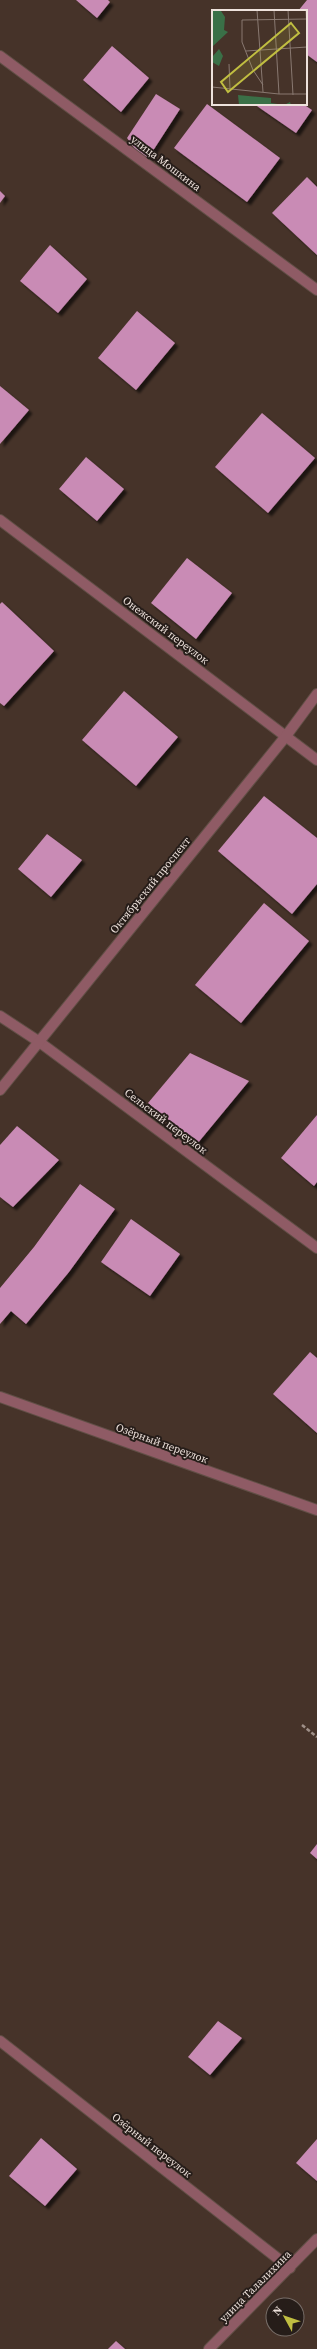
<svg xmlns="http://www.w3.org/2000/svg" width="317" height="2349" font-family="'Source Serif 4',serif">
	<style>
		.building { fill: #c98bb5; filter: url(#shadow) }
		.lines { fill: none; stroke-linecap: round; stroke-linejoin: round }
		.minor-casing { stroke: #614f46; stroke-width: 12 }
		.path { stroke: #9e8f87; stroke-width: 2.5; stroke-dasharray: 4 2; stroke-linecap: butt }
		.minor { stroke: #8f5b65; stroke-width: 10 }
		.labels { text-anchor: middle; stroke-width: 4; stroke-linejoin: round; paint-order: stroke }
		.street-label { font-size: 11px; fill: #eee2dc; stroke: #261d19 }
		.inset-road { fill: none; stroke: #897971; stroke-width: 1 }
		.view { fill: #c0be41; fill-opacity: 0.15; stroke: #c0be41; stroke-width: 2 }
		.inset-edge { fill: none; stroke: #eee2dc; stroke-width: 2 }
	</style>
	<defs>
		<filter id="shadow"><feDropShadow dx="3.5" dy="3.5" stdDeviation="1" flood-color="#0009"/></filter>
	</defs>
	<rect width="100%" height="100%" fill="#463329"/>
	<g class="building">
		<path d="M76 0H108L110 2 97 18Z"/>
		<path d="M307 0H317V62L306 54V11H298Z"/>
		<path d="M112 46 149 78 121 112 83 80Z"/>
		<path d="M156 94 180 109 145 163 127 138Z"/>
		<path d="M207 104 280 158 247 202 174 148Z"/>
		<path d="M254 104H303L312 110 296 133Z"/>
		<path d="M307 177 317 187V255L272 213Z"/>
		<path d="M0 191 5 196 0 203Z"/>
		<path d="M50 245 87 279 58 313 20 281Z"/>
		<path d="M137 311 175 343 136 390 98 358Z"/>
		<path d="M0 386 29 410 0 444Z"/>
		<path d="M262 413 315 458 268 513 215 467Z"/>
		<path d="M86 457 124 489 97 521 59 489Z"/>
		<path d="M187 558 232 593 196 639 151 603Z"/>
		<path d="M2 602 54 651 4 706 0 703V604Z"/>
		<path d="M124 691 178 737 136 786 82 740Z"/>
		<path d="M264 796 317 838V884L292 914 218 851Z"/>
		<path d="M47 834 82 860 51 897 18 869Z"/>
		<path d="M264 903 309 941 241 1023 195 985Z"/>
		<path d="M190 1053 249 1081 197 1144 148 1103Z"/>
		<path d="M317 1115V1182L314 1186 281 1158Z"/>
		<path d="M17 1126 59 1160 13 1207 0 1197V1145Z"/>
		<path d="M80 1184 115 1209 69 1272 26 1324 11 1311 0 1324V1288L34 1247Z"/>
		<path d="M131 1219 180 1254 150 1296 101 1262Z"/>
		<path d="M310 1352 317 1358V1433L273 1394Z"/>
		<path d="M317 1844V1859L310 1853Z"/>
		<path d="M218 2021 242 2038 210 2075 188 2057Z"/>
		<path d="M41 2138 77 2169 45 2206 9 2176Z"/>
		<path d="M317 2139V2181L296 2163Z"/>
		<path d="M116 2341 125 2349H108Z"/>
	</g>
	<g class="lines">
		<g class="minor-casing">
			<g id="minor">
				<path d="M0 56 317 290"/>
				<path d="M0 520 317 760"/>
				<path d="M0 1016 38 1041 317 1248"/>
				<path d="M0 1090 286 736 317 694"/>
				<path d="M0 1397 317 1510"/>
				<path d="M0 2041 290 2268"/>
				<path d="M209 2349 317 2239"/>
			</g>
		</g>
		<path class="path" d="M302 1725 317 1737"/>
		<use href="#minor" class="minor"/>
	</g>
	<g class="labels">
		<g class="street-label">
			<text transform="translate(166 163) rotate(37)" y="4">улица Мошкина</text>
			<text transform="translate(166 630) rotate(37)" y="4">Онежский переулок</text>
			<text transform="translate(150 885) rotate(-51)" y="4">Октябрьский проспект</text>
			<text transform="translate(166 1121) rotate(37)" y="4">Сельский переулок</text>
			<text transform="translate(162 1443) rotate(20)" y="4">Озёрный переулок</text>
			<text transform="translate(152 2145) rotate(38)" y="4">Озёрный переулок</text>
			<text transform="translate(255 2286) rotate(-45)" y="4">улица Талалихина</text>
		</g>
	</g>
	<g transform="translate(212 10)">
		<rect width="95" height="95" fill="#463329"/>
		<path d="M0 0 9 1 13 7 12 20 16 22 0 37ZM7 39 11 46 7 56 0 52V40L1 46ZM26 85 59 88V93L72 95 78 92 79 95H27Z" fill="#3a7047"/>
		<path class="inset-road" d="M45 0 51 82M62 0 67 84M76 0 81 85M94 0 95 22M34 41 95 37M17 54 18 79M51 75 41 60 30 32V10L95 9M0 77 67 84H95"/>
		<path class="view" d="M79 13 87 23 16 82 9 72Z"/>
		<rect width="95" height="95" class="inset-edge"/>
	</g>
	<g transform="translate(285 2317) rotate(310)"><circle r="19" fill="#261d19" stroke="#766c67"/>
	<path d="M0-3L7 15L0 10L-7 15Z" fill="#c0be41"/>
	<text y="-6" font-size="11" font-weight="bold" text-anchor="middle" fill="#eee2dc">N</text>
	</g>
</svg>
